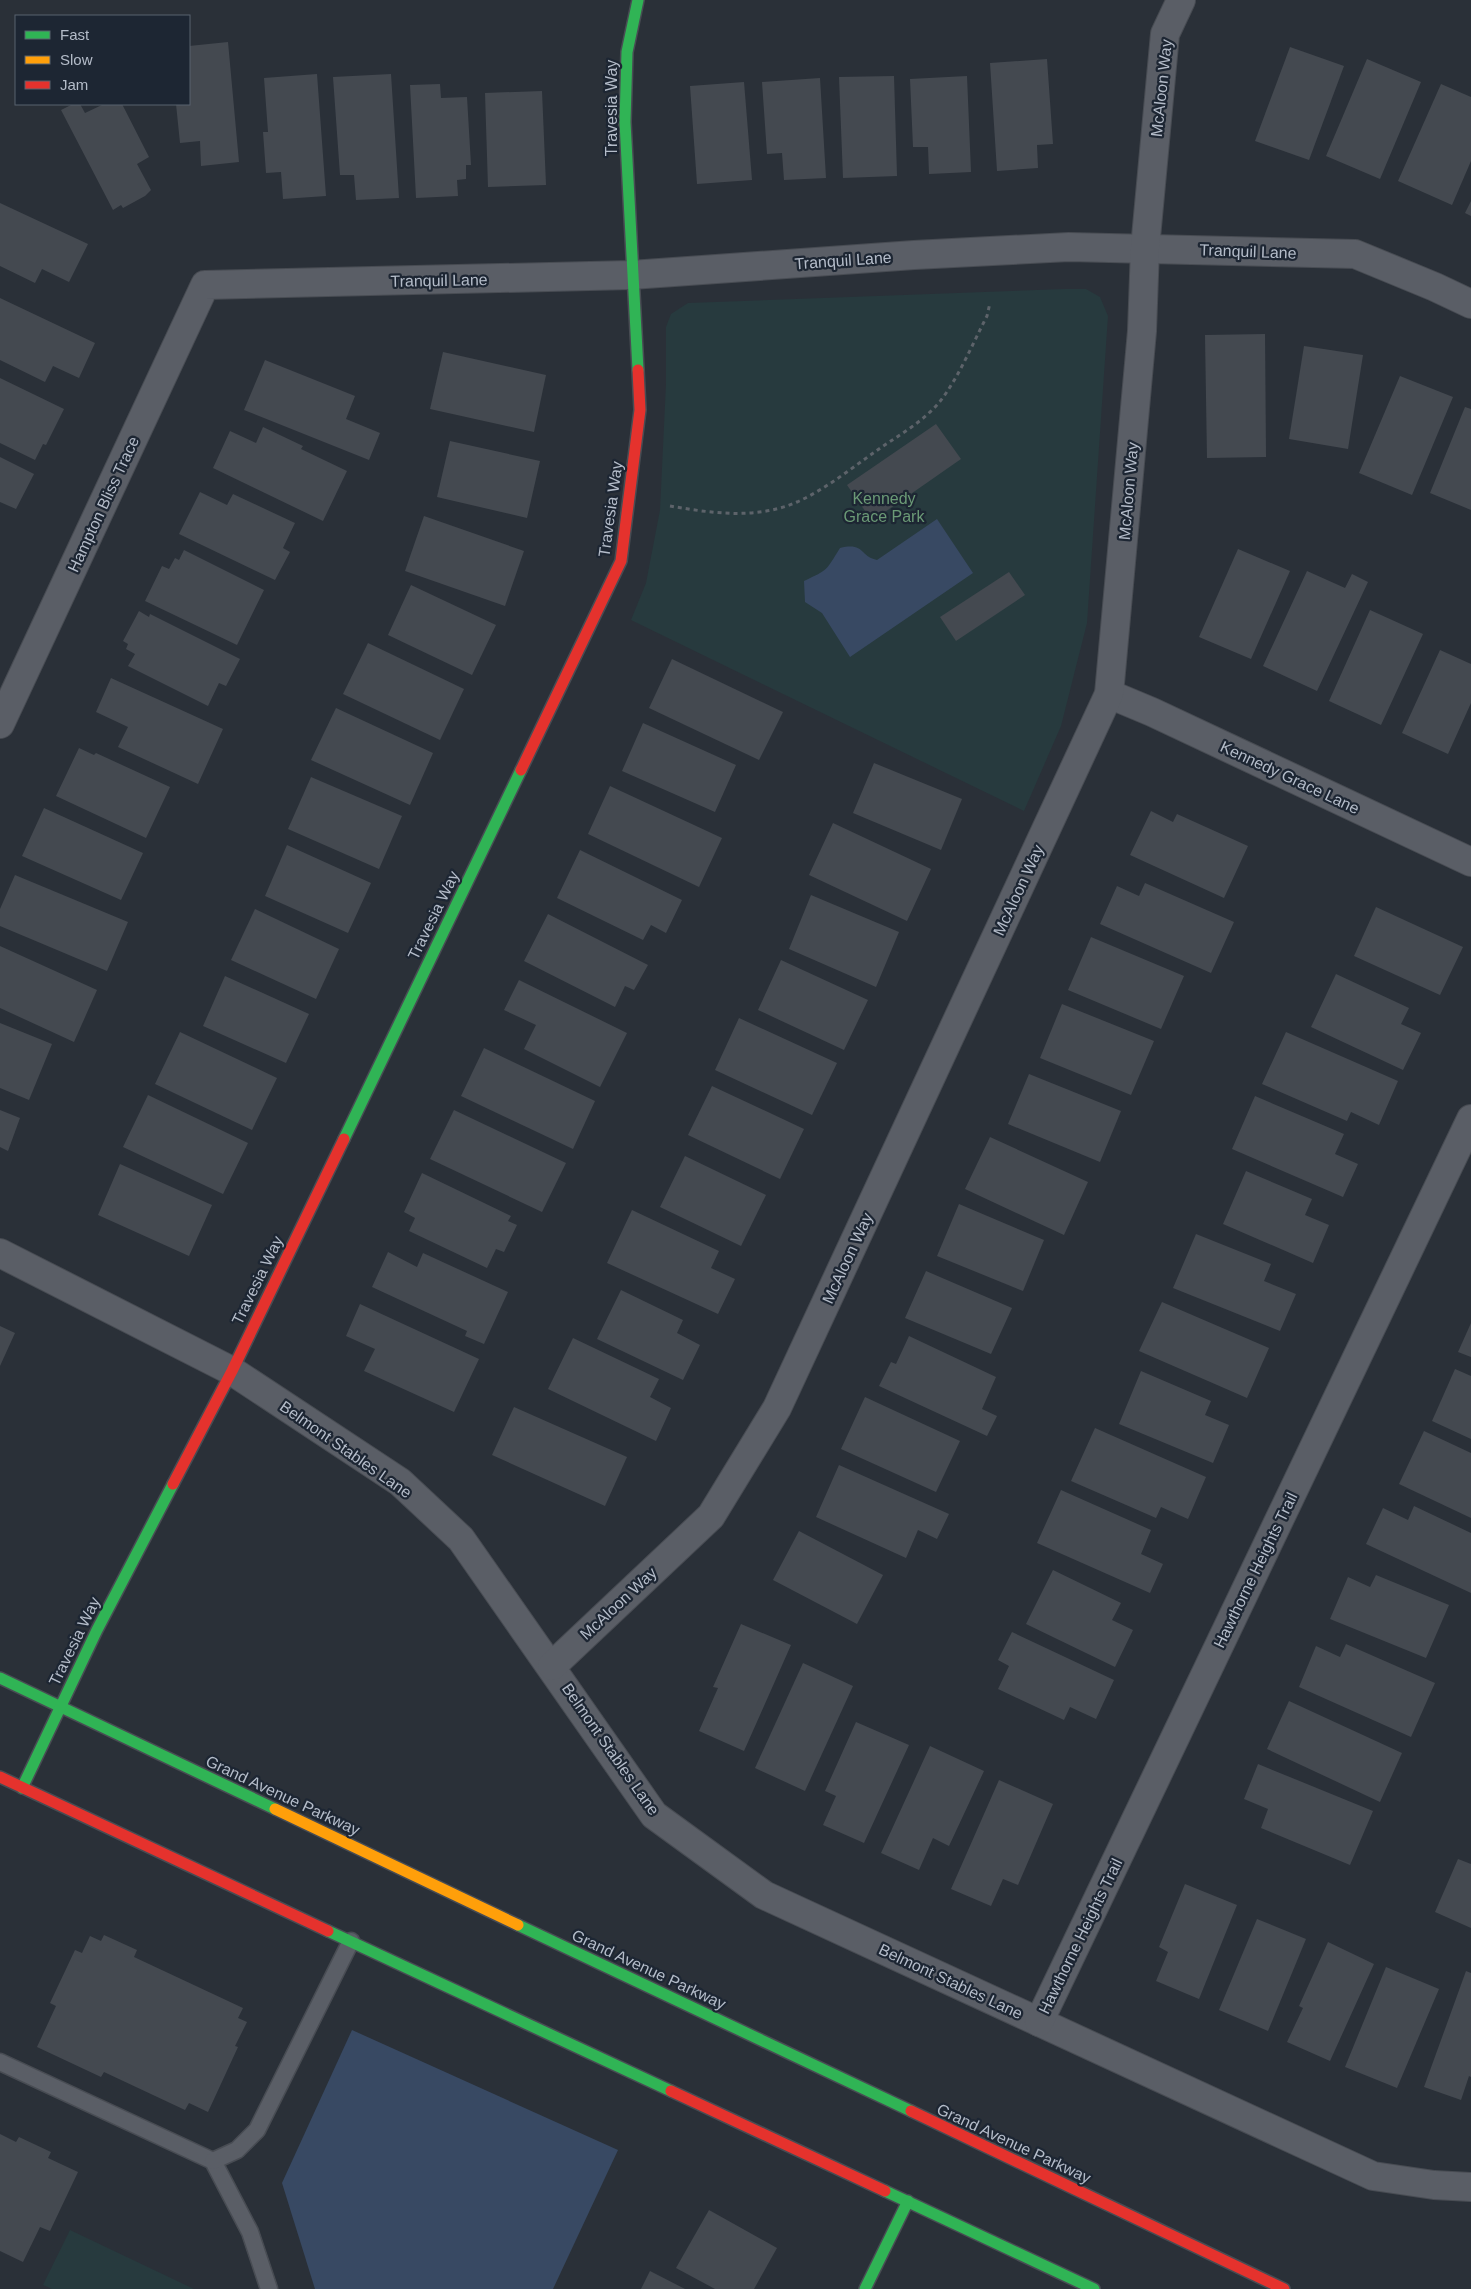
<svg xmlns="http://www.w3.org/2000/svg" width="1471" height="2289" font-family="Helvetica,sans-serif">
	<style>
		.green { fill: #273a3e }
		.water { fill: #384963 }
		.building { fill: #444950 }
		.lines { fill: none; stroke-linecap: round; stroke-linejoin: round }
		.lane-casing { stroke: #484c53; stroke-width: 19 }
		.street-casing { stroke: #484c53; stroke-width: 30 }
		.fast-casing { stroke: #484c53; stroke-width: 14 }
		.slow-casing { stroke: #484c53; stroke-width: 14 }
		.jam-casing { stroke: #484c53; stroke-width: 14 }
		.path { stroke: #5d636a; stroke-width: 3; stroke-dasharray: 4 4; stroke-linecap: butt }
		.lane { stroke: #5a5e66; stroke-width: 16 }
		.street { stroke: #5a5e66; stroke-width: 28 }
		.fast { stroke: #30b455; stroke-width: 11 }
		.slow { stroke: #ff9f0a; stroke-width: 11 }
		.jam { stroke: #e5322d; stroke-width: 11 }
		.labels { text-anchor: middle; stroke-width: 4.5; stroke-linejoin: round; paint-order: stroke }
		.street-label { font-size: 16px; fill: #b4bcc9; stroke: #1d2633 }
		.park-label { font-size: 16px; fill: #6b9a76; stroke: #1d2633 }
	</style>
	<rect width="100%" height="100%" fill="#2a3038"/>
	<g class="green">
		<path d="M1065 289H1086L1100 297 1108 316 1087 623 1061 726 1024 811 631 620 646 583 660 510 666 384V327L671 314 688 303Z"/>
		<path d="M70 2230 194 2289H52L43 2285Z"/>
	</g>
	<g class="water">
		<path d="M937 519 973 573 850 657 822 613 805 602 804 581C829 569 825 572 840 548 865 542 860 557 877 560Z"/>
		<path d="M352 2030 618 2150 553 2289H315L282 2183Z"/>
	</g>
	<g class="building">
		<path d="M228 42 239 162 201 166 200 141 180 143 176 104H189V46Z"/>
		<path d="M1290 47 1344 66 1309 160 1255 141Z"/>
		<path d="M1047 59 1053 144 1037 145 1038 168 997 171 990 63Z"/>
		<path d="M1367 59 1421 82 1380 179 1326 156Z"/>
		<path d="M317 74 326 196 283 199 281 172 266 173 263 132H268L264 78Z"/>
		<path d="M391 74 399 198 356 200 354 175H340L333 77Z"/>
		<path d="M894 76 897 176 843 178 839 77Z"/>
		<path d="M967 76 971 172 929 174 928 147H913L910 79Z"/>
		<path d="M820 78 826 178 784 180 782 153 767 154 762 82Z"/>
		<path d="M744 82 752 180 697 184 690 86Z"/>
		<path d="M440 84 441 98 467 97 471 165H466V179L457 180 458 196 416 198 410 85Z"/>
		<path d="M1441 84 1471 97V161L1452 205 1398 181Z"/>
		<path d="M542 91 546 185 488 187 485 93Z"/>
		<path d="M73 104H80L85 113 104 104H122L149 157 137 164 151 190 145 196 123 208 121 205 113 210 61 110Z"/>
		<path d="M1471 201V216L1465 213Z"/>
		<path d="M0 203 88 244 69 282 42 269 35 283 0 266Z"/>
		<path d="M0 298 95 343 79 378 53 366 45 382 0 360Z"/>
		<path d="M1265 334 1266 457 1207 458 1205 335Z"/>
		<path d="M1304 346 1363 355 1348 449 1289 439Z"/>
		<path d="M443 352 546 375 534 432 430 409Z"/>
		<path d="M265 360 355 396 346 419 380 433 369 460 244 410Z"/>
		<path d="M1400 376 1453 397 1412 495 1359 473Z"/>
		<path d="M0 378 64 409 46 445 43 444 35 460 0 443Z"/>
		<path d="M1465 407 1471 409V510L1430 493Z"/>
		<path d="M936 424 961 459 872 521 847 485Z"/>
		<path d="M263 427 303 446 301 449 347 471 323 521 213 468 230 431 256 443Z"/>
		<path d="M450 441 540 461 527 518 437 497Z"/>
		<path d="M0 457 34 474 16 509 0 502Z"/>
		<path d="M200 492 227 505 233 494 295 523 283 548 290 552 275 580 179 534Z"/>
		<path d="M424 516 524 551 505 606 405 571Z"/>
		<path d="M1238 549 1290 571 1251 659 1199 637Z"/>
		<path d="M184 550 264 590 237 645 145 601 162 566 169 569 175 558 179 560Z"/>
		<path d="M1307 571 1345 588 1352 574 1368 582 1317 691 1263 666Z"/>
		<path d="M1009 572 1025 595 956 641 940 617Z"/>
		<path d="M411 585 496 625 472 675 388 635Z"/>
		<path d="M1370 610 1423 634 1381 725 1329 701Z"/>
		<path d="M139 611 149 617 150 614 240 659 226 686 219 683 208 706 128 666 135 654 126 649 128 644 123 641Z"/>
		<path d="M368 643 464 689 440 740 343 694Z"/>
		<path d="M1440 650 1471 664V703L1448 754 1402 733Z"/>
		<path d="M672 659 783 712 759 760 649 708Z"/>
		<path d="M111 678 223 729 198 784 118 747 128 727 96 712Z"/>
		<path d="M336 708 433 753 410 805 311 760Z"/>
		<path d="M643 723 736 765 715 812 622 771Z"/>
		<path d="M79 748 94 755 96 753 170 787 146 838 56 796Z"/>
		<path d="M874 763 962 799 941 850 853 813Z"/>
		<path d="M311 777 402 816 379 869 288 829Z"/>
		<path d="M610 786 722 838 699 887 588 834Z"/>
		<path d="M44 808 143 853 121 900 22 856Z"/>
		<path d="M1151 811 1173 822 1177 814 1248 846 1224 898 1130 855Z"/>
		<path d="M833 823 931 869 907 921 809 875Z"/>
		<path d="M287 845 371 883 348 933 265 896Z"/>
		<path d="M580 850 682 900 666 933 651 925 643 940 557 898Z"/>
		<path d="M15 875 128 922 107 971 0 926V909Z"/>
		<path d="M1145 883 1234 922 1211 973 1100 924 1117 886 1139 896Z"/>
		<path d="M811 895 899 932 876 987 789 949Z"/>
		<path d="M1376 907 1463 947 1440 995 1354 956Z"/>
		<path d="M255 909 339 949 316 999 231 960Z"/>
		<path d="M548 914 648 965 634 990 625 986 615 1007 524 961Z"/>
		<path d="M1091 937 1184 976 1161 1029 1068 990Z"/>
		<path d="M0 946 97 990 74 1042 0 1008Z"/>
		<path d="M781 960 868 1000 844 1050 758 1010Z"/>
		<path d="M1336 974 1409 1008 1401 1024 1421 1033 1403 1070 1311 1027Z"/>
		<path d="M225 976 309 1014 286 1063 203 1026Z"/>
		<path d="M519 980 627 1033 600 1087 524 1049 536 1025 504 1010Z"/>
		<path d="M1062 1004 1154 1041 1131 1095 1040 1058Z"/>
		<path d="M739 1018 837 1063 812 1115 715 1070Z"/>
		<path d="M0 1023 52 1044 29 1100 0 1088Z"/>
		<path d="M180 1032 277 1078 252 1130 155 1084Z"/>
		<path d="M1286 1032 1398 1081 1379 1125 1351 1112 1347 1121 1262 1084Z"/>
		<path d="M484 1048 595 1101 573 1149 461 1096Z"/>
		<path d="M1029 1074 1121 1111 1100 1162 1008 1124Z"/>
		<path d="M712 1086 804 1129 780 1179 688 1135Z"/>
		<path d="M148 1095 248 1143 223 1194 123 1147Z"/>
		<path d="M1255 1096 1344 1134 1335 1154 1358 1164 1343 1197 1232 1149Z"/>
		<path d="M0 1110 20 1118 8 1151 0 1147Z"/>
		<path d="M454 1110 566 1163 542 1212 430 1159Z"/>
		<path d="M990 1137 1088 1182 1064 1235 965 1189Z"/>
		<path d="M685 1156 766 1195 741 1246 660 1207Z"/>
		<path d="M120 1164 212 1205 189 1256 98 1215Z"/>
		<path d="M1246 1171 1312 1199 1305 1215 1329 1225 1313 1263 1223 1224Z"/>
		<path d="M422 1173 511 1216 508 1221 517 1225 504 1252 496 1249 487 1268 409 1231 415 1218 404 1212Z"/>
		<path d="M959 1204 1044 1240 1023 1291 937 1256Z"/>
		<path d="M632 1210 719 1251 711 1268 735 1279 718 1314 607 1263Z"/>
		<path d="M1196 1234 1271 1264 1264 1281 1296 1294 1280 1331 1173 1288Z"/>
		<path d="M388 1252 417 1267 423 1253 508 1292 484 1344 465 1336 467 1331 372 1287Z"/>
		<path d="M926 1271 1012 1308 991 1354 905 1318Z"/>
		<path d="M621 1290 683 1320 677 1333 700 1345 683 1380 597 1339Z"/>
		<path d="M1162 1302 1269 1348 1247 1398 1139 1351Z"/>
		<path d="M360 1304 479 1359 454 1412 364 1371 375 1349 346 1336Z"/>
		<path d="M1471 1323V1357L1458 1352Z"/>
		<path d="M0 1326 15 1333 0 1366Z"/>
		<path d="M909 1336 996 1377 982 1409 997 1416 987 1436 879 1386 891 1362 896 1364Z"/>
		<path d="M573 1338 659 1379 650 1397 671 1408 656 1441 548 1389Z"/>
		<path d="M1455 1369 1471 1376V1439L1432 1421Z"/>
		<path d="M1141 1371 1211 1401 1205 1415 1229 1425 1213 1463 1119 1424Z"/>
		<path d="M865 1397 960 1441 936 1492 841 1449Z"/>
		<path d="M514 1407 627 1457 605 1506 492 1455Z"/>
		<path d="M1095 1428 1206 1477 1188 1519 1161 1507 1156 1518 1071 1481Z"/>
		<path d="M1424 1431 1471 1453V1518L1399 1484Z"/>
		<path d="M839 1465 949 1514 937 1539 918 1530 906 1558 816 1517Z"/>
		<path d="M1061 1490 1151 1530 1141 1554 1163 1564 1150 1593 1037 1543Z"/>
		<path d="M1414 1506 1471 1533V1593L1366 1544 1383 1508 1408 1520Z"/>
		<path d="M799 1531 883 1575 857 1624 773 1580Z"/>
		<path d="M1053 1570 1121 1603 1112 1620 1133 1630 1115 1667 1026 1624Z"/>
		<path d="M1376 1575 1449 1605 1426 1658 1330 1619 1348 1577 1370 1587Z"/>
		<path d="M741 1624 791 1645 744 1751 699 1731 718 1688 713 1687Z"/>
		<path d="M1012 1632 1114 1680 1096 1719 1070 1707 1064 1720 998 1689 1009 1666 998 1660Z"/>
		<path d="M1346 1644 1435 1683 1411 1737 1299 1687 1316 1646 1340 1657Z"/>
		<path d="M803 1663 853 1686 805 1791 755 1768Z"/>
		<path d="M1289 1701 1402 1753 1380 1802 1267 1749Z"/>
		<path d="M856 1722 909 1745 864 1843 823 1825 836 1796 825 1791Z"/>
		<path d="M930 1746 984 1771 949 1846 933 1838 919 1870 881 1853Z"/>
		<path d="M1258 1764 1373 1811 1350 1865 1261 1828 1268 1809 1244 1799Z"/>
		<path d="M999 1780 1053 1804 1018 1885 1003 1879 991 1906 951 1889Z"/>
		<path d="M1458 1859 1471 1864V1928L1435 1912Z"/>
		<path d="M1185 1884 1237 1905 1199 1999 1156 1981 1168 1952 1159 1947Z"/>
		<path d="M1257 1919 1306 1939 1268 2031 1219 2010Z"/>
		<path d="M104 1935 137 1950 134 1957 243 2008 238 2018 247 2022 235 2046 238 2047 208 2112 189 2103 185 2110 104 2072 101 2077 37 2047 56 2006 50 2003 75 1950 82 1953 90 1936 101 1941Z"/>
		<path d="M1328 1942 1374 1964 1330 2061 1287 2042 1303 2008 1299 2006Z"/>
		<path d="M1386 1967 1439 1989 1397 2088 1345 2067Z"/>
		<path d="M1466 1971 1471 1973V2077L1469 2076 1461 2100 1424 2087Z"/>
		<path d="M0 2134 16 2142 19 2137 51 2152 48 2158 78 2172 50 2231 40 2227 23 2262 0 2251Z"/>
		<path d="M709 2210 777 2248 754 2289H715L676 2268Z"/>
		<path d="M650 2271 685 2289H641Z"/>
	</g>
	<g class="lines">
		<g class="lane-casing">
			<g id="lane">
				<path d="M0 2062 213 2161 250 2232 269 2289"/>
				<path d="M213 2161 237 2150 257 2130 351 1941"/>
			</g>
		</g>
		<g class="street-casing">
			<g id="street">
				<path d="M1109 694 1152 712 1471 862"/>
				<path d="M0 724 205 285 631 275 914 255 1069 247 1355 254 1435 287 1471 304"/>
				<path d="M0 1253 232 1371 400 1482 461 1539 654 1815 764 1895 1373 2176 1434 2185 1471 2187"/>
				<path d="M552 1666 711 1516 777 1408 1109 694 1142 331 1145 248 1165 34 1181 0"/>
				<path d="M1039 2022 1471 1119"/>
			</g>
		</g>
		<g class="fast-casing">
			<g id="fast">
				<path d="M638 370 625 122 627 52 638 0"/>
				<path d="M344 1139 521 770"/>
				<path d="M0 1678 275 1809"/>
				<path d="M22 1788 97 1630 173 1484"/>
				<path d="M518 1925 911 2111"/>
				<path d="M328 1931 671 2091"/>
				<path d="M885 2191 1094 2289"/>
				<path d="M865 2289 908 2201"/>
			</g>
		</g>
		<g class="slow-casing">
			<path id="slow" d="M275 1809 518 1925"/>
		</g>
		<g class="jam-casing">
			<g id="jam">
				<path d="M521 770 621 561 640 410 638 370"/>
				<path d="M173 1484 232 1371 344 1139"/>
				<path d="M0 1777 328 1931"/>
				<path d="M671 2091 885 2191"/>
				<path d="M911 2111 1284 2289"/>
			</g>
		</g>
		<path class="path" d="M670 506C711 513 756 520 797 502 826 489 853 467 879 449 902 433 928 419 944 396 961 372 973 343 987 316L990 303"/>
		<use href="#lane" class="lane"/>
		<use href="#street" class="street"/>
		<use href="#fast" class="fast"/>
		<use href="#slow" class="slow"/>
		<use href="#jam" class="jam"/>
	</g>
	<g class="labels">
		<g class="street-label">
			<text transform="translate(1161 88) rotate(-84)" y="6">McAloon Way</text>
			<text transform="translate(611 108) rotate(-90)" y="6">Travesia Way</text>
			<text transform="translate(1248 251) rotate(2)" y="6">Tranquil Lane</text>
			<text transform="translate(843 260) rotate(-4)" y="6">Tranquil Lane</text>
			<text transform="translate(439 280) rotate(-1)" y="6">Tranquil Lane</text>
			<text transform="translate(1128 491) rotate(-85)" y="6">McAloon Way</text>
			<text transform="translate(103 504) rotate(-65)" y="6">Hampton Bliss Trace</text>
			<text transform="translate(610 509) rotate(-82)" y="6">Travesia Way</text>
			<text transform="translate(1290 777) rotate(25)" y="6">Kennedy Grace Lane</text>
			<text transform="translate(1018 890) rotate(-65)" y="6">McAloon Way</text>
			<text transform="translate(433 915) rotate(-64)" y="6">Travesia Way</text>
			<text transform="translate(847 1258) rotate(-65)" y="6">McAloon Way</text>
			<text transform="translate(257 1280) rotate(-64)" y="6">Travesia Way</text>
			<text transform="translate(346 1449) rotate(35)" y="6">Belmont Stables Lane</text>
			<text transform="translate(1255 1570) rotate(-64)" y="6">Hawthorne Heights Trail</text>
			<text transform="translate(618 1603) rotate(-43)" y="6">McAloon Way</text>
			<text transform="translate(74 1641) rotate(-64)" y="6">Travesia Way</text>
			<text transform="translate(611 1749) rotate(55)" y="6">Belmont Stables Lane</text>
			<text transform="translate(283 1795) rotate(25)" y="6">Grand Avenue Parkway</text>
			<text transform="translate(1080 1936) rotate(-64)" y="6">Hawthorne Heights Trail</text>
			<text transform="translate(649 1969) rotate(25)" y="6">Grand Avenue Parkway</text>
			<text transform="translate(951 1981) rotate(25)" y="6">Belmont Stables Lane</text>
			<text transform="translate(1014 2143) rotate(25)" y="6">Grand Avenue Parkway</text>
		</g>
		<g class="park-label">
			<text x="884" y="504">Kennedy<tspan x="884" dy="18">Grace Park</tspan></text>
		</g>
	</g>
	<rect x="15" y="15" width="175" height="90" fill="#1d2633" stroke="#59626f"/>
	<rect x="25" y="31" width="25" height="8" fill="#30b455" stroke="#59626f"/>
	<text x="60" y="40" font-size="15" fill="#b4bcc9">Fast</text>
	<rect x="25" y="56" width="25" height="8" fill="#ff9f0a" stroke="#59626f"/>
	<text x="60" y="65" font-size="15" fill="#b4bcc9">Slow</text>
	<rect x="25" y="81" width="25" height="8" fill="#e5322d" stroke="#59626f"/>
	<text x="60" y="90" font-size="15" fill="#b4bcc9">Jam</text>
</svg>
